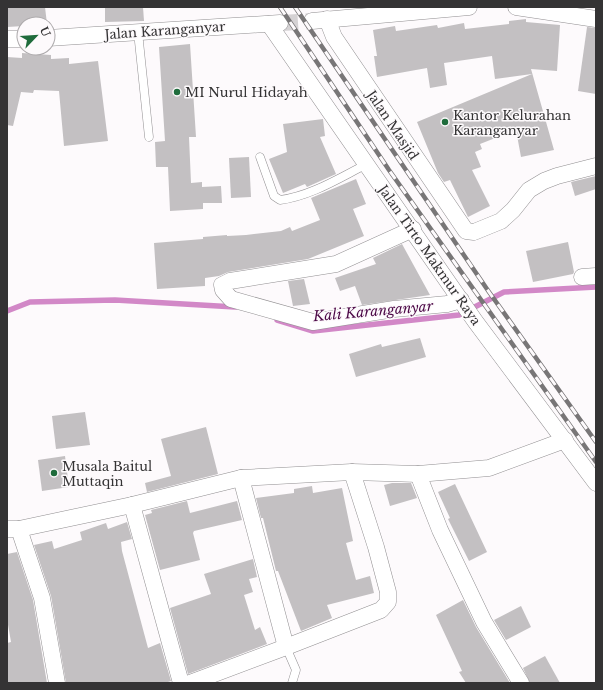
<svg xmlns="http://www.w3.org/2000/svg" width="603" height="690" font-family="'Libre Baskerville',serif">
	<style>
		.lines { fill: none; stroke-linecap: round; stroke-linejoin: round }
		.stream { stroke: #d288c7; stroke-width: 5.5 }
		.building { fill: #c3c0c2 }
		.street-tunnel { stroke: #d5d2d4; stroke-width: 16; stroke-dasharray: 16 8; stroke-linecap: butt }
		.lane-casing { stroke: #918f91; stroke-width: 9 }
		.street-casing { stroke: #918f91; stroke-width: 17 }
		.lane { stroke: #fff; stroke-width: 8 }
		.street { stroke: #fff; stroke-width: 16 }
		.rail-casing { stroke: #787677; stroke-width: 4.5 }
		.rail { stroke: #fdfafc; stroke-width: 3; stroke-dasharray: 9; stroke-linecap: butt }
		.poi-dot { fill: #1f6c3c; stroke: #fdfafc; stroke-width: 1.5 }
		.labels { text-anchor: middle; stroke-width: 3; stroke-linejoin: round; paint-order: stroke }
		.street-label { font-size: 13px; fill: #343334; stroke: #fdfafc }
		.poi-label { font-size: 13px; fill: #343334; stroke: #fdfafc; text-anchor: start }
		.water-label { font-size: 14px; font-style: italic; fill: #4c0947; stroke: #fdfafc }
	</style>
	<rect width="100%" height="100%" fill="#fdfafc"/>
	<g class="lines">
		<g class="stream">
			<path d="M7 311 30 302 115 300 235 307"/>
			<path d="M277 320 313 331 459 315 504 292 596 287"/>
		</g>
	</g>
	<g class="building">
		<path d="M7 7H45L47 24H24V26L7 27Z"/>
		<path d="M105 7H143L144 21 105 22Z"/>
		<path d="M526 19V22L560 25 557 71 531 69 554 150 521 157 516 130 480 144 482 149 475 152 481 167 472 170 490 206 468 217 450 180 444 182 438 173 417 122 532 74 495 79 492 56 444 63 447 85 430 88 427 68 377 77 374 56H377L373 30 395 26 396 31 437 25 438 28 464 23 465 29 509 24V21Z"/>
		<path d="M587 27 596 28V94L578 91Z"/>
		<path d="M190 44 196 137H189L191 183 202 182V187L221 186 222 203H203V209L170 211 168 167H156L155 142 165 141 159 47Z"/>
		<path d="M22 53 51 55V59L69 58V64L98 61 108 141 64 146 59 91 34 90 33 93 21 92 13 126 7 125V57L22 58Z"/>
		<path d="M323 119 325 136 320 137 336 174 307 187 305 184 283 193 269 159 287 152 283 124Z"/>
		<path d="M249 157 251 197 231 198 229 158Z"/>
		<path d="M596 176V189L575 196 571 182Z"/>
		<path d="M356 179 366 204 353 209 364 236 308 259 228 272 219 276 205 278V286L157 289 154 243 203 239V237L227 235V236L246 235 281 231 290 227 292 231 320 220 311 198Z"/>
		<path d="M568 242 574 272 573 274 533 282 526 251Z"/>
		<path d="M402 244 430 295 362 305 355 286 340 291 335 278 376 264 373 258Z"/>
		<path d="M304 279 310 304 293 306 288 281Z"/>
		<path d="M420 338 426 357 356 377 349 354 381 344 382 347Z"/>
		<path d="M85 412 90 445 56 449 52 416Z"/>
		<path d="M206 427 218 474 147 492 145 483 171 476 161 439Z"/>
		<path d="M65 456 69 487 42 491 38 460Z"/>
		<path d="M392 483H411L417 498 390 506 384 485Z"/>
		<path d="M455 484 487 552 469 561 448 519 450 518 438 492Z"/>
		<path d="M312 486 313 493 342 488 353 541 346 543 356 580 370 576 374 593 327 605 332 618 301 631 278 571H276L263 518H261L256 498 294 493V489Z"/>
		<path d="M187 501 190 513 237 501 242 520 194 531 193 533 200 560 160 570 145 515 152 513 151 510Z"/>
		<path d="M127 522 132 539 121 542 122 551 148 648 160 643 171 681 165 683H66L51 596 34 545 52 541 54 549 82 540 80 532 106 523 108 529Z"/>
		<path d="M17 552 33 600 47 683H7V643L11 642 7 619V554Z"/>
		<path d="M253 559 257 577 249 579 253 592 244 595 255 630 260 627 267 644 188 674 170 608 211 594 204 574Z"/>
		<path d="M463 600 476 627 510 683H466L459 672 462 671 436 615Z"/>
		<path d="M521 606 531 627 506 640 494 620Z"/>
		<path d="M545 656 560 683H530L523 668Z"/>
	</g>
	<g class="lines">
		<path class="street-tunnel" d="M282 23 312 21"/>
		<g class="lane-casing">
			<g id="lane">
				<path d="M138 32 149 137"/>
				<path d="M260 157 274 196 280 200C311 196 339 178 367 164"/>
				<path d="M286 647 296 670 292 683"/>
			</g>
		</g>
		<g class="street-casing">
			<g id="street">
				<path d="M516 7 596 19"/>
				<path d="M327 19 334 37 466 231 474 232 501 221 513 210 529 190 544 181 557 176 596 166"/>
				<path d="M312 21 469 7"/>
				<path d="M269 24 475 321 596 483"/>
				<path d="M48 38 280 23"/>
				<path d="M7 39H24"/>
				<path d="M413 229 336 264 230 281 222 285 223 290 231 299 313 322 394 309 447 304 461 300"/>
				<path d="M582 277 596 276"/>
				<path d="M418 474 440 530 484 622 521 683"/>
				<path d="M241 478 286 647"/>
				<path d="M132 505 181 683"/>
				<path d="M7 529H19L132 505 241 478 352 472 418 474 489 468 565 440"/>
				<path d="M19 529 42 598 57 683"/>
				<path d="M190 683 286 647 381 610 388 602V592L376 547 352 472"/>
			</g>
		</g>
		<use href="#lane" class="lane"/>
		<use href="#street" class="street"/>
		<g class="rail-casing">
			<g id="rail">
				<path d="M280 7 389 170 596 462"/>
				<path d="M295 7 489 292 596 442"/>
			</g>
		</g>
		<use href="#rail" class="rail"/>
	</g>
	<g class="poi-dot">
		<circle cx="177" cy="92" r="4"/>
		<circle cx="445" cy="122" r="4"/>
		<circle cx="54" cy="473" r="4"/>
	</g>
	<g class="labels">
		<g class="street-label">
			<text transform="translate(165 30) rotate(-4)" y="5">Jalan Karanganyar</text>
			<text transform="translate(393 125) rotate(56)" y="5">Jalan Masjid</text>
			<text transform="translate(430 255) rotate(55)" y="5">Jalan Tirto Makmur Raya</text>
		</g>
		<g class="poi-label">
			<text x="185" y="97">MI Nurul Hidayah</text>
			<text x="453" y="120">Kantor Kelurahan<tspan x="453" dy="15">Karanganyar</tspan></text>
			<text x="62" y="471">Musala Baitul<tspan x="62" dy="15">Muttaqin</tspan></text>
		</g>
		<g class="water-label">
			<text transform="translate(373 311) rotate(-5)" y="5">Kali Karanganyar</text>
		</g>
	</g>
	<rect width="603" height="690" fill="none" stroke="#343334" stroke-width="16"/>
	<g transform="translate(36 36) rotate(65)"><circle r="19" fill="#fdfafc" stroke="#adaaac"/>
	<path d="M0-3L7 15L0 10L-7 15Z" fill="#1f6c3c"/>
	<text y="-6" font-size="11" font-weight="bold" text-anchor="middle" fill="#343334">U</text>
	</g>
</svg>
